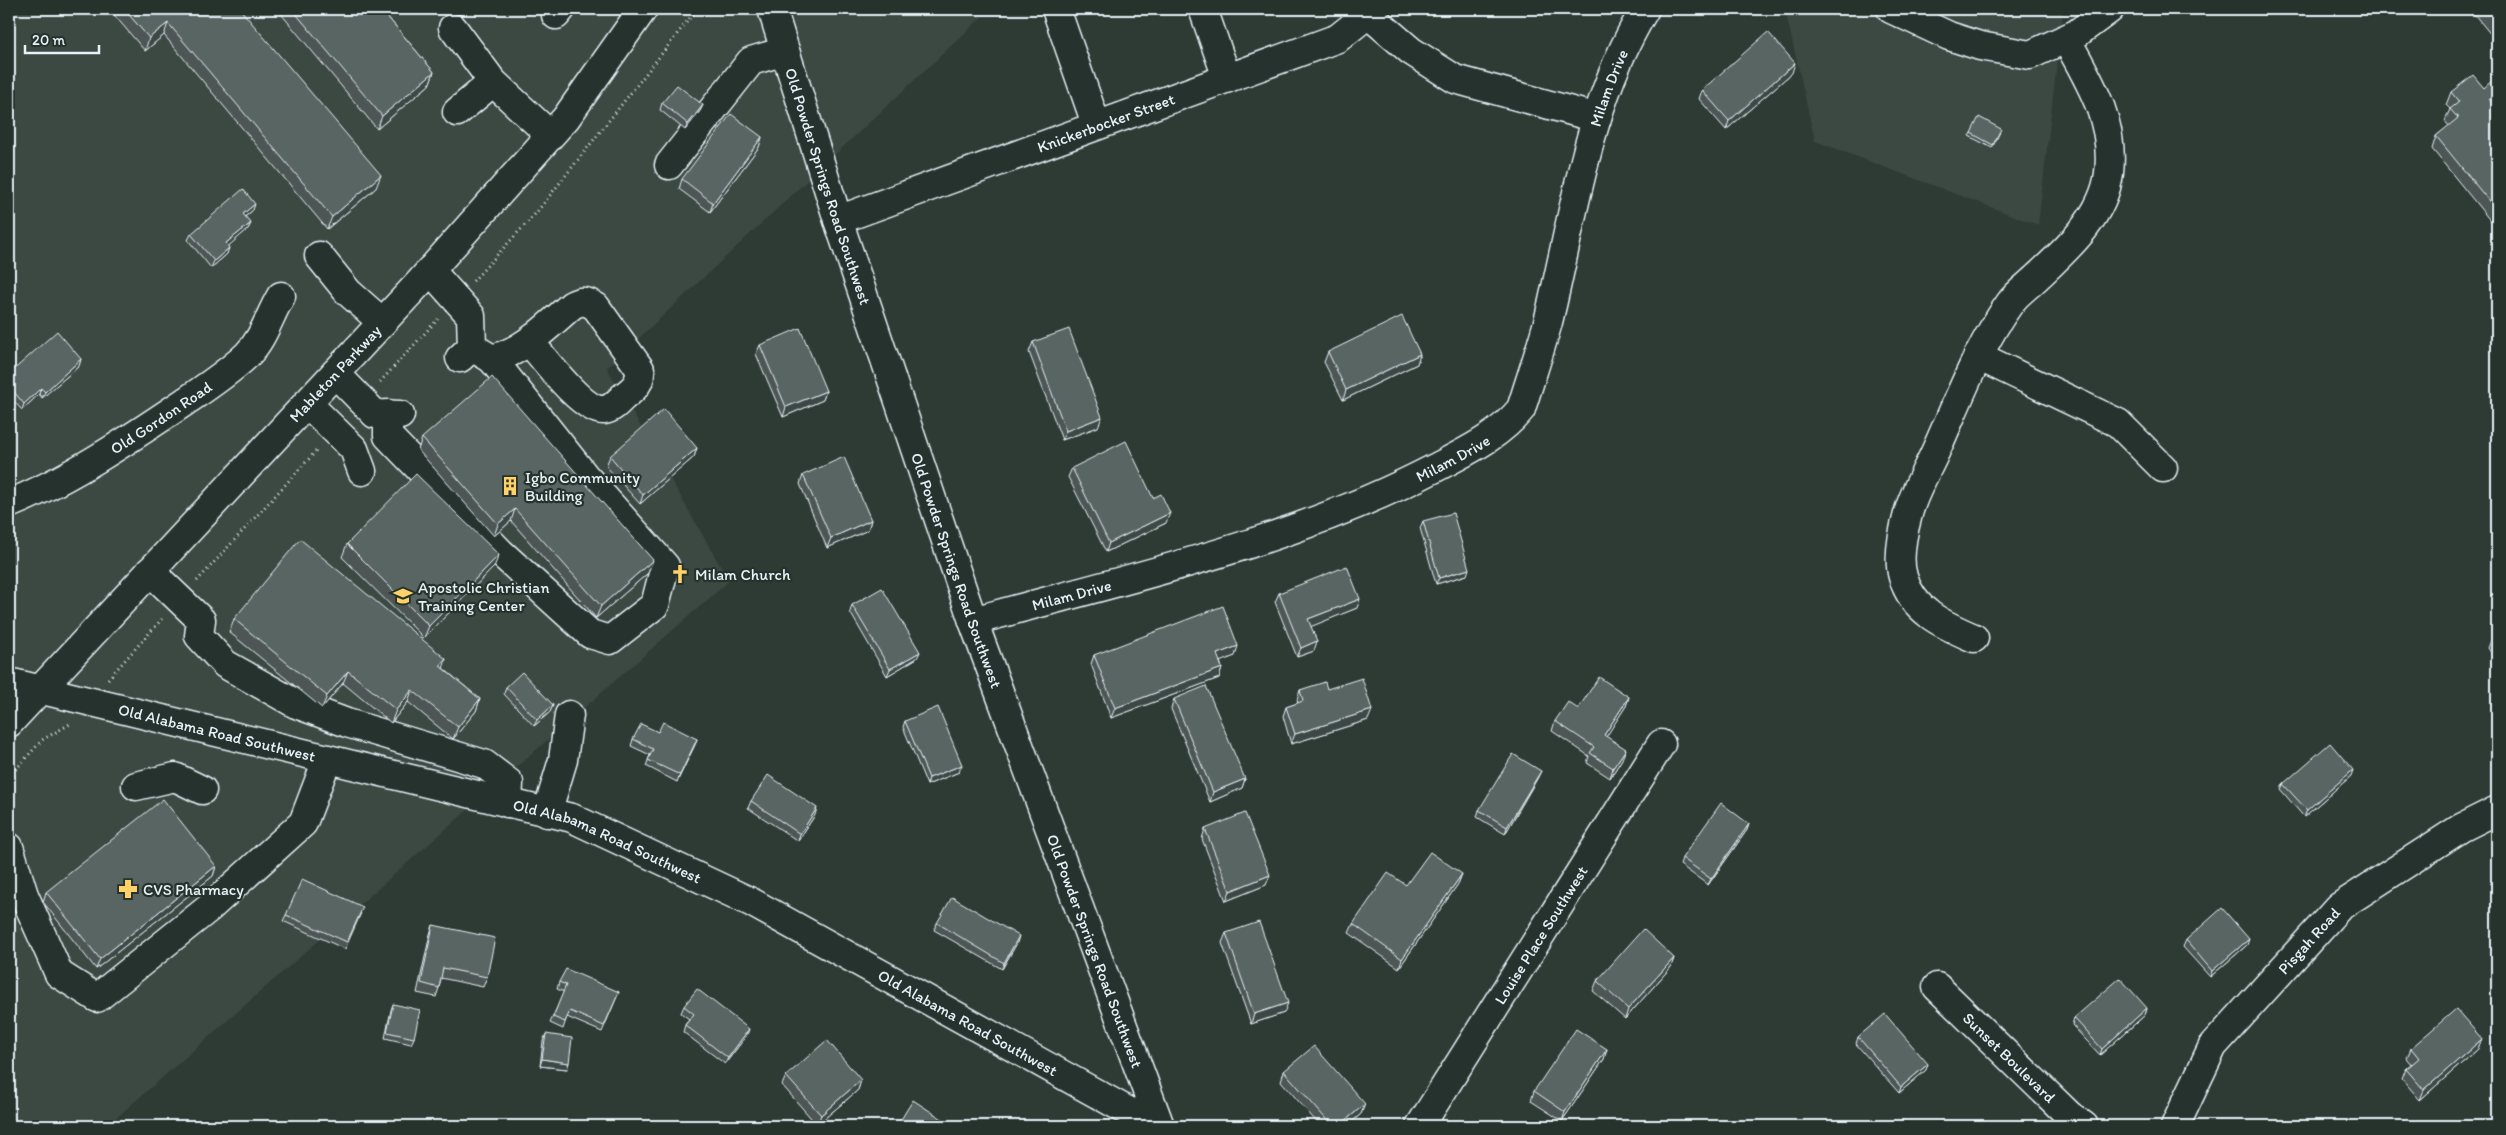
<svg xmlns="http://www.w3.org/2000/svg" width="2506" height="1135" font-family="Itim,sans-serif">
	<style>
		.built { fill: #3b4843 }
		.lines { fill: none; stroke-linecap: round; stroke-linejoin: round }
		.minor-casing { stroke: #e8f1f8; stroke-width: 31 }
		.major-casing { stroke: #e8f1f8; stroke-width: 31 }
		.path { stroke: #e8f1f8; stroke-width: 3; stroke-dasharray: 1 4; stroke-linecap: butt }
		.minor { stroke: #26332d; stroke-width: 28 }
		.major { stroke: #26332d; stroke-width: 28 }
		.wall { fill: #4d5755; stroke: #e8f1f8 }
		.shaded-wall { fill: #3e4745; stroke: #e8f1f8 }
		.building { fill: #596563; stroke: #e8f1f8 }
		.labels { text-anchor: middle; stroke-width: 4.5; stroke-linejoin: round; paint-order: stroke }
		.street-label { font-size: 16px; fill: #e8f1f8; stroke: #26332d }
		.poi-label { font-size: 16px; fill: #e8f1f8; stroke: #26332d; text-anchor: start }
	</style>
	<rect width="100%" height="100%" fill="#2e3b35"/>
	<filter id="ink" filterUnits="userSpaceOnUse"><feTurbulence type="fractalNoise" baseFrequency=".02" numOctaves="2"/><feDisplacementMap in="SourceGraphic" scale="10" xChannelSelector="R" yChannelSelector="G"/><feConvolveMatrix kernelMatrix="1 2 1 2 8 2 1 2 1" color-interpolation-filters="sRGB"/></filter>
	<g filter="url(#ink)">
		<g class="built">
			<path d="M9 9H981L982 17 607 368 729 581 107 1126H9Z"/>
			<path d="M1785 9H2066L2063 11 2038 225 1815 141Z"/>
		</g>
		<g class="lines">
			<g class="minor-casing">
				<g id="minor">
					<path id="s1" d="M772 9 838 220 973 621 1160 1126"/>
					<path d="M1056 9 1096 124"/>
					<path d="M1203 9 1227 78"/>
					<path d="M1891 9 1949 36 1980 46 2030 55 2076 34 2110 9"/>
					<path d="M1368 14 1411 51 1455 79 1597 118"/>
					<path d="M556 15 561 9"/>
					<path d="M453 28 493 82 550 135"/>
					<path d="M457 112 493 82"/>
					<path d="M669 165 751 61 785 51"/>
					<path id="s2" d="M838 220 1338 38 1368 14"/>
					<path d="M319 256 348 292 382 322"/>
					<path d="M430 270 471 316 472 347 460 358"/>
					<path d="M1978 356 2118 423 2163 468"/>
					<path d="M492 359C524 351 548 326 572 305 582 300 587 301 596 307L640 369C641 383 634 389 623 397 618 402 612 409 604 410 583 412 543 357 529 341"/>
					<path d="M335 373 375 414 400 415"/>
					<path d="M307 403 354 449 362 471"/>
					<path d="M388 414V436L500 552 590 634 610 640 655 605 665 566 584 475 492 359 472 347"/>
					<path id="s3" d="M9 504C68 480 130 439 183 403 205 388 228 373 247 355 264 338 269 316 281 296"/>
					<path d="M150 571 201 620 199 636 225 664 296 704 347 723 484 764 509 783 508 803"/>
					<path id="s4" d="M973 621C1129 578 1291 543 1435 468 1467 451 1498 437 1521 409 1530 380 1540 351 1548 322 1574 216 1587 104 1645 9"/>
					<path d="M1974 638C1944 625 1913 612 1903 577 1897 558 1903 532 1908 514 1914 491 1928 469 1937 448 1959 399 1978 347 2010 303 2017 293 2029 285 2037 277 2067 249 2104 216 2109 173 2115 122 2090 82 2066 39"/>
					<path id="s5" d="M9 682 572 818 751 902 1155 1126"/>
					<path d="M136 786 175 777 202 790"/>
					<path d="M547 813 563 760 569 715"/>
					<path d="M9 847 24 895 59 974 97 998 209 908 303 823 327 760"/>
					<path id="s6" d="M1937 987 2069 1115 2084 1126"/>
					<path id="s7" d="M1420 1126 1661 744"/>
					<path id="s8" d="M2175 1126 2213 1046 2339 907 2461 828 2497 810"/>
				</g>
			</g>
			<g class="major-casing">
				<g id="major">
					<path id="s9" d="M9 723 419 283 566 118 643 9"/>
				</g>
			</g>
			<g class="path">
				<path d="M473 281 536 213 697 9"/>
				<path d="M380 382 438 319"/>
				<path d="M197 581 318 449"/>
				<path d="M108 679 162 619"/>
				<path d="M9 777 42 740 70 724"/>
			</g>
			<use href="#minor" class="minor"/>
			<use href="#major" class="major"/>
		</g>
		<g class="wall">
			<path d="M109 9H240L376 188 327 229 164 35 145 51Z"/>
			<path d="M277 9H381L434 72 429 85 377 129Z"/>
			<path d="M2470 9H2497V42Z"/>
			<path d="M1792 73 1726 130 1699 99 1702 90Z"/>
			<path d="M2484 88 2497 101 2493 104 2497 109V229L2432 149 2436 136 2449 126 2445 121 2450 109 2446 105 2451 92Z"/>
			<path d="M662 103 703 105 700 111 685 130 660 110Z"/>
			<path d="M2000 132 1992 148 1969 136 1971 133Z"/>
			<path d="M762 137 759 147 710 212 679 189 682 179Z"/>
			<path d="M253 210 245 217 251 223 248 229 228 246 227 254 211 268 188 240 191 234Z"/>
			<path d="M1033 342 1098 427 1062 440 1029 352Z"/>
			<path d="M760 345 826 391 823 400 783 417 756 354Z"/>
			<path d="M1328 352 1420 354 1417 364 1343 400 1324 362Z"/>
			<path d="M81 359 79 366 42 398 39 394 22 410 9 396V374Z"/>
			<path d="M422 438 648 573 596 618 511 521 494 536 418 450Z"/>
			<path d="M697 448 694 457 640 504 606 466 610 456Z"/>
			<path d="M1072 468 1166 523 1106 552 1068 477Z"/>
			<path d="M803 475 871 520 868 530 827 548 800 484Z"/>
			<path d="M1423 521 1467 575 1436 584 1420 528Z"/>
			<path d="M347 544 494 567 424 638 342 557Z"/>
			<path d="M1279 593 1357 608 1311 626 1314 651 1297 657 1275 602Z"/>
			<path d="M852 605 917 658 887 676 850 612Z"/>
			<path d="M234 619 443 668 480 699 476 711 453 739 408 702 391 723 343 683 322 708 229 632Z"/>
			<path d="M2497 634V662L2488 648 2492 638Z"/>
			<path d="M1094 655 1235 656 1220 661 1222 668 1219 678 1111 718 1091 664Z"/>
			<path d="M506 687 553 705 550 712 534 726 504 694Z"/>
			<path d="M1327 689 1368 720 1291 744 1283 716 1286 707 1298 703 1297 700 1300 690Z"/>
			<path d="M1629 697 1626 706 1606 736 1622 759 1610 778 1587 763 1589 756 1552 731 1555 721 1578 709Z"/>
			<path d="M1174 699 1245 779 1242 788 1210 802 1171 709Z"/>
			<path d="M905 721 959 772 927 785 903 727Z"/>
			<path d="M658 732 697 739 677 782 646 766 650 755 631 746 633 739Z"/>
			<path d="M2351 776 2304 817 2281 790 2283 784Z"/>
			<path d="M1538 777 1505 834 1477 817 1479 810Z"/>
			<path d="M751 801 815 815 798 841 748 808Z"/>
			<path d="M1749 824 1747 830 1708 885 1680 865 1682 858Z"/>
			<path d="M1205 829 1266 885 1226 901 1202 839Z"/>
			<path d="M216 866 213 876 96 969 43 902 46 892Z"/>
			<path d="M1462 874 1458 884 1399 968 1349 933 1353 924 1406 885Z"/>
			<path d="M361 913 345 949 283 921 286 915Z"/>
			<path d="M937 923 1017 943 1002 969 934 930Z"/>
			<path d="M433 925 487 977 483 987 441 978 439 988 436 997 417 993 430 934Z"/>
			<path d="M1226 933 1284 1013 1251 1024 1222 943Z"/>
			<path d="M2186 940 2247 945 2210 977 2183 947Z"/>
			<path d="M1674 958 1671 967 1625 1019 1593 991 1597 981Z"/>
			<path d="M559 982 619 992 602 1032 567 1017 563 1029 550 1023 564 992 557 989Z"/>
			<path d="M393 1004 414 1038 411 1044 385 1038 391 1010Z"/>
			<path d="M684 1006 747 1035 725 1064 683 1032 685 1025 689 1019 681 1013Z"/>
			<path d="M2145 1015 2100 1055 2072 1025 2074 1018Z"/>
			<path d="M546 1034 567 1069 540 1066 543 1041Z"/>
			<path d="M1858 1037 1926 1070 1899 1093 1856 1044Z"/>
			<path d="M2411 1048 2478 1049 2420 1100 2402 1079 2406 1069 2412 1064 2407 1058Z"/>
			<path d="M1607 1049 1604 1059 1562 1121 1531 1101 1534 1091Z"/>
			<path d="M1284 1071 1365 1104 1361 1114 1347 1126H1320L1281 1081Z"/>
			<path d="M786 1076 861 1080 858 1090 817 1125 782 1085Z"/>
		</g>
		<g class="shaded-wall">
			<path d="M168 23 164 35 145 51 149 38Z"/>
			<path d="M1795 63 1792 73 1726 130 1729 121Z"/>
			<path d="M434 72 429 85 377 129 382 116Z"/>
			<path d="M2497 92V101L2484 112 2489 99Z"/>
			<path d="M703 105 700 111 685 130 688 124Z"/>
			<path d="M762 137 759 147 710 212 713 203Z"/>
			<path d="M381 175 376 188 327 229 332 217Z"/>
			<path d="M255 204 253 210 241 220 243 214Z"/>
			<path d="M251 223 248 229 224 250 226 243Z"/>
			<path d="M229 248 227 254 211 268 214 261Z"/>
			<path d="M1420 354 1417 364 1343 400 1346 390Z"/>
			<path d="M81 359 79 366 42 398 45 392Z"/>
			<path d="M41 388 39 394 22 410 24 404Z"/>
			<path d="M826 391 823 400 783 417 786 407Z"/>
			<path d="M1102 417 1098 427 1062 440 1066 431Z"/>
			<path d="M697 448 694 457 640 504 643 495Z"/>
			<path d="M515 509 511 521 494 536 498 524Z"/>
			<path d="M1170 513 1166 523 1106 552 1109 543Z"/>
			<path d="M871 520 868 530 827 548 831 538Z"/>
			<path d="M499 555 494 567 424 638 429 626Z"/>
			<path d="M653 560 648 573 596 618 601 606Z"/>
			<path d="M1469 569 1467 575 1436 584 1439 578Z"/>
			<path d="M1360 599 1357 608 1305 629 1308 619Z"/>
			<path d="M1317 641 1314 651 1297 657 1301 648Z"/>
			<path d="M1238 646 1235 656 1214 664 1217 654Z"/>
			<path d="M920 652 917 658 887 676 890 669Z"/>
			<path d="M446 659 442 672 440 666Z"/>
			<path d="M1222 668 1219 678 1111 718 1115 708Z"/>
			<path d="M348 671 343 683 322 708 327 696Z"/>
			<path d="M412 690 408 702 391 723 396 710Z"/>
			<path d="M1629 697 1626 706 1601 745 1604 735Z"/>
			<path d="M480 699 476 711 453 739 458 727Z"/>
			<path d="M553 705 550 712 534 726 537 720Z"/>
			<path d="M1372 710 1368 720 1291 744 1295 734Z"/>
			<path d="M697 739 695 745 677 782 680 775Z"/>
			<path d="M1626 749 1622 759 1610 778 1613 768Z"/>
			<path d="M962 765 959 772 927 785 929 778Z"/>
			<path d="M2353 770 2351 776 2304 817 2307 810Z"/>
			<path d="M1541 771 1538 777 1505 834 1507 827Z"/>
			<path d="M1245 779 1242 788 1210 802 1213 792Z"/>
			<path d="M817 808 815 815 798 841 800 834Z"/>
			<path d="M1749 824 1747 830 1708 885 1711 879Z"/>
			<path d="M216 866 213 876 96 969 100 959Z"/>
			<path d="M1462 874 1458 884 1399 968 1402 959Z"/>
			<path d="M1270 875 1266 885 1226 901 1230 891Z"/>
			<path d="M1019 936 1017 943 1002 969 1004 963Z"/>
			<path d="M2249 939 2247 945 2210 977 2212 971Z"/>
			<path d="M1674 958 1671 967 1625 1019 1628 1009Z"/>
			<path d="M1288 1003 1284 1013 1251 1024 1254 1014Z"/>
			<path d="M2147 1008 2145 1015 2100 1055 2102 1049Z"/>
			<path d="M749 1029 747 1035 725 1064 728 1058Z"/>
			<path d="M2482 1039 2478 1049 2420 1100 2424 1090Z"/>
			<path d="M1607 1049 1604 1059 1562 1121 1565 1112Z"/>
			<path d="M542 1059 569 1063 567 1069 540 1066Z"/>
			<path d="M1928 1064 1926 1070 1899 1093 1901 1087Z"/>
			<path d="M861 1080 858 1090 817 1125 821 1115Z"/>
			<path d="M1365 1104 1361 1114 1347 1126H1339Z"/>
		</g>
		<g class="building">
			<path d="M124 9H240L381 175 332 217 168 23 149 38Z"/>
			<path d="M292 9H381L434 72 382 116Z"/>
			<path d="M2485 9H2497V23Z"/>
			<path d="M1768 32 1795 63 1729 121 1702 90Z"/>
			<path d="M2473 75 2484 88 2497 76V92L2489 99 2497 109V211L2436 136 2458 118 2450 109 2459 102 2451 92Z"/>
			<path d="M677 85 703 105 688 124 662 103Z"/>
			<path d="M731 114 762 137 713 203 682 179Z"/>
			<path d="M1979 117 2001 129 1993 145 1971 133Z"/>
			<path d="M243 189 255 204 243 214 251 223 226 243 229 248 214 261 191 234Z"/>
			<path d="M1402 316 1420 354 1346 390 1328 352Z"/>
			<path d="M800 328 826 391 786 407 760 345Z"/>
			<path d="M1069 329 1102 417 1066 431 1033 342Z"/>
			<path d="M57 331 81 359 45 392 41 388 24 404 9 386V374Z"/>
			<path d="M492 377 653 560 601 606 515 509 498 524 422 438Z"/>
			<path d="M664 409 697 448 643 495 610 456Z"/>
			<path d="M1126 441 1153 498 1161 494 1170 513 1109 543 1072 468Z"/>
			<path d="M844 457 871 520 831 538 803 475Z"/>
			<path d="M416 474 499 555 429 626 347 544Z"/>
			<path d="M1453 513 1469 569 1439 578 1423 521Z"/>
			<path d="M300 539 446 659 440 666 480 699 458 727 412 690 396 710 348 671 327 696 234 619Z"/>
			<path d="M1347 566 1360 599 1308 619 1317 641 1301 648 1279 593Z"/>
			<path d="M882 588 920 652 890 669 852 605Z"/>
			<path d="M1223 606 1238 646 1217 654 1222 668 1115 708 1094 655Z"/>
			<path d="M2497 634V647L2492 638Z"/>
			<path d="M522 672 553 705 537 720 506 687Z"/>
			<path d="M1599 677 1629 697 1604 735 1626 749 1613 768 1590 753 1594 747 1555 721 1568 702 1578 709Z"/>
			<path d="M1362 678 1372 710 1295 734 1286 707 1303 701 1300 690 1325 682 1327 689Z"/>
			<path d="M1206 686 1245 779 1213 792 1174 699Z"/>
			<path d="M938 707 962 765 929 778 905 721Z"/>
			<path d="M663 722 697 739 680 775 648 760 653 749 633 739 641 724 658 732Z"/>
			<path d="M2330 743 2353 770 2307 810 2283 784Z"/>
			<path d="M1513 754 1541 771 1507 827 1479 810Z"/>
			<path d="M768 775 817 808 800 834 751 801Z"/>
			<path d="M163 799 216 866 100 959 46 892Z"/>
			<path d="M1721 803 1749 824 1711 879 1682 858Z"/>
			<path d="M1245 813 1270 875 1230 891 1205 829Z"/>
			<path d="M1430 852 1462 874 1402 959 1353 924 1388 873 1406 885Z"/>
			<path d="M302 879 363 907 347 942 286 915Z"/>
			<path d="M952 897 1019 936 1004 963 937 923Z"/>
			<path d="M2222 908 2249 939 2212 971 2186 940Z"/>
			<path d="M1259 922 1288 1003 1254 1014 1226 933Z"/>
			<path d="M433 925 495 938 487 977 443 968 439 988 421 983Z"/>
			<path d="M1643 929 1674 958 1628 1009 1597 981Z"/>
			<path d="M566 969 619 992 604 1026 570 1011 565 1022 553 1017 566 985 559 982Z"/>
			<path d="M2120 978 2147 1008 2102 1049 2074 1018Z"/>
			<path d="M697 989 749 1029 728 1058 685 1025 694 1014 684 1006Z"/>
			<path d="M393 1004 420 1010 414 1038 387 1032Z"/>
			<path d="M2456 1009 2482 1039 2424 1090 2406 1069 2419 1058 2411 1048Z"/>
			<path d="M1885 1014 1928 1064 1901 1087 1858 1037Z"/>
			<path d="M1576 1029 1607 1049 1565 1112 1534 1091Z"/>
			<path d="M546 1034 572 1038 569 1063 542 1059Z"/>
			<path d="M827 1040 861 1080 821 1115 786 1076Z"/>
			<path d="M1314 1046 1365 1104 1339 1126H1332L1284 1071Z"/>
			<path d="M913 1100 953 1126H897Z"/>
			<path d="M1963 1121 1968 1126H1957Z"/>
		</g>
	</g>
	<defs>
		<g id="building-bare" transform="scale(1.5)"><path d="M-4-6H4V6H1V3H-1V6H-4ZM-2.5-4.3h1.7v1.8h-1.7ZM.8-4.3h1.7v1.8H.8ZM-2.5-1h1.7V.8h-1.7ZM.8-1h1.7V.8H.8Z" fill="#ffd166" stroke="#26332d" stroke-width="2.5" paint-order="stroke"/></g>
		<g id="church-bare" transform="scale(1.5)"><path d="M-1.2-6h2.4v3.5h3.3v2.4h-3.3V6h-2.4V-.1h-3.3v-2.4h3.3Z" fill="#ffd166" stroke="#26332d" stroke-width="2.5" paint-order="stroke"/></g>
		<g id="school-bare" transform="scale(1.5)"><path d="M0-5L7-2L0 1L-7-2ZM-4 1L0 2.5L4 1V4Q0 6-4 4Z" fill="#ffd166" stroke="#26332d" stroke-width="2.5" paint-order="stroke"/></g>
		<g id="pharmacy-bare" transform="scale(1.5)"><path d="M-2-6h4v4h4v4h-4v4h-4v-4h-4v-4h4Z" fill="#ffd166" stroke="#26332d" stroke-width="2.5" paint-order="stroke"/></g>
	</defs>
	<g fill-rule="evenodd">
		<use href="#building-bare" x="510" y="486"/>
		<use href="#church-bare" x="680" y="574"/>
		<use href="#school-bare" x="403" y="596"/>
		<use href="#pharmacy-bare" x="128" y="889"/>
	</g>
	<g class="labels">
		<g class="street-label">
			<text dy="6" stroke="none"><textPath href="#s4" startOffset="926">Milam Drive</textPath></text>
			<text dy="6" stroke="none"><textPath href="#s2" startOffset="285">Knickerbocker Street</textPath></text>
			<text dy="6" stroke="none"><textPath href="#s1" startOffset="186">Old Powder Springs Road Southwest</textPath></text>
			<text dy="6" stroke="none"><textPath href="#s9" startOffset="478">Mableton Parkway</textPath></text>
			<text dy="6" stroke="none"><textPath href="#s3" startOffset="175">Old Gordon Road</textPath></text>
			<text dy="6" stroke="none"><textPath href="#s4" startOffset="508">Milam Drive</textPath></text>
			<text dy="6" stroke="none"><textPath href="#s1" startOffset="591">Old Powder Springs Road Southwest</textPath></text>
			<text dy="6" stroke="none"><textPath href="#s4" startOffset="102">Milam Drive</textPath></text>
			<text dy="6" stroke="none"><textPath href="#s5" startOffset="214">Old Alabama Road Southwest</textPath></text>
			<text dy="6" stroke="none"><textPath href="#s5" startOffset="620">Old Alabama Road Southwest</textPath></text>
			<text dy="6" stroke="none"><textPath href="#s7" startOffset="226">Louise Place Southwest</textPath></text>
			<text dy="6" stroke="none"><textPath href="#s8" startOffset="231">Pisgah Road</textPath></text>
			<text dy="6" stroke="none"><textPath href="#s1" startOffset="996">Old Powder Springs Road Southwest</textPath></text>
			<text dy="6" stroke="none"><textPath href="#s5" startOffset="1025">Old Alabama Road Southwest</textPath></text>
			<text dy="6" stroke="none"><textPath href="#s6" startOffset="101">Sunset Boulevard</textPath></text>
		</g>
		<g class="poi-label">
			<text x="525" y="483">Igbo Community<tspan x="525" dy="18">Building</tspan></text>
			<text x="695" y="580">Milam Church</text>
			<text x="418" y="593">Apostolic Christian<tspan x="418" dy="18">Training Center</tspan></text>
			<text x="143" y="895">CVS Pharmacy</text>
		</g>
	</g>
	<rect width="2506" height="1135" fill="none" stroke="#26332d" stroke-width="30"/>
	<rect x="15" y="15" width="2476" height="1105" fill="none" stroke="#e8f1f8" stroke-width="2" filter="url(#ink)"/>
	<path d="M25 45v8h74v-8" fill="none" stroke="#e8f1f8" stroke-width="2.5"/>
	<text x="32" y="45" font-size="15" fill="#e8f1f8" stroke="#26332d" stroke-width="4" paint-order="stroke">20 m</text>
</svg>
